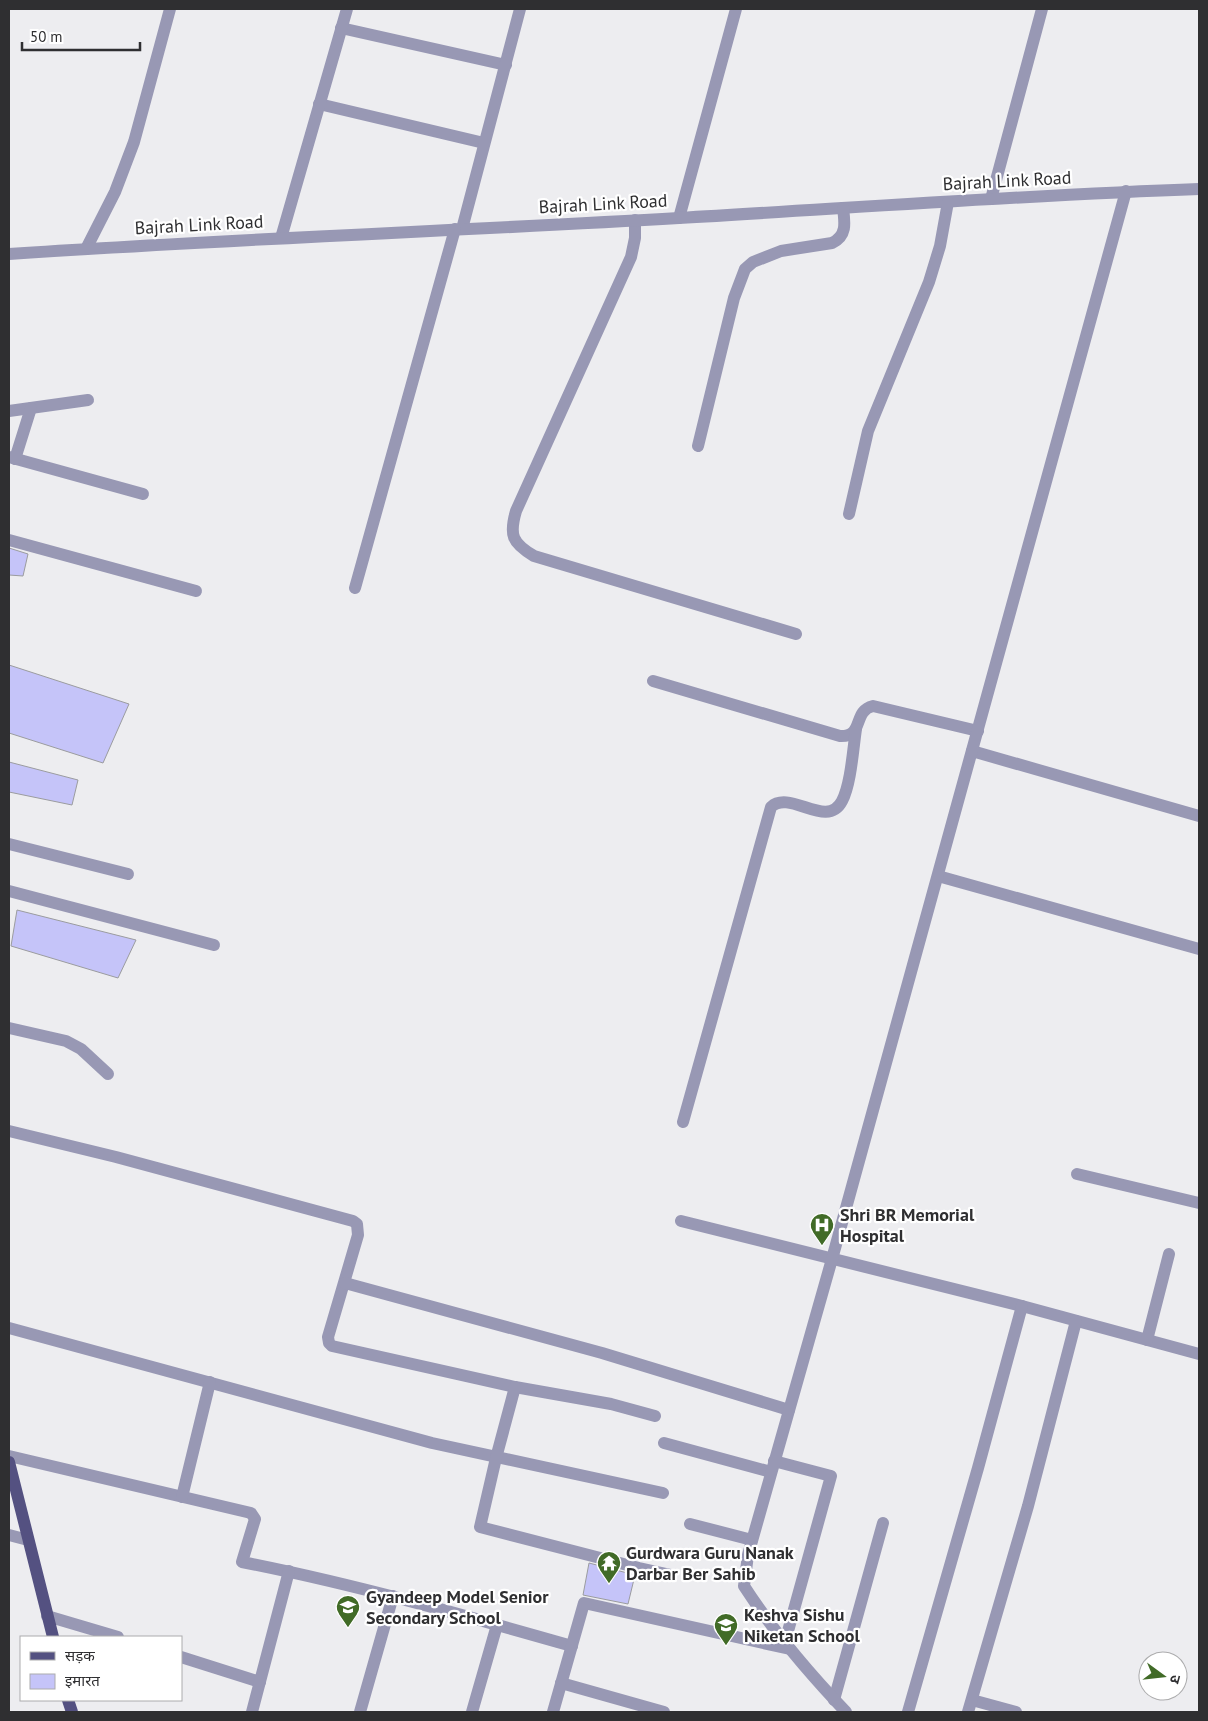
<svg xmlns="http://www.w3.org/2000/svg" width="1208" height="1721" font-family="'PT Sans','Noto Sans Devanagari',sans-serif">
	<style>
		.building { fill: #c5c4f9; stroke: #9b9c9f }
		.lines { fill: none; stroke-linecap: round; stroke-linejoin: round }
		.minor { stroke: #9898b4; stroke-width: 12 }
		.major { stroke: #545181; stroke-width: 12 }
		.labels { text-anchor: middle; stroke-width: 4.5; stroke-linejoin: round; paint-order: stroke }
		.street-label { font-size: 18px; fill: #2f2f31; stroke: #fff }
		.poi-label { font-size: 18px; font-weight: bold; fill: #2f2f31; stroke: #fff; text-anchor: start }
	</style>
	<rect width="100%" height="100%" fill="#ededf0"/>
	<g class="building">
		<path d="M9 548 28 554 23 576 9 575Z"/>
		<path d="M9 665 129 704 103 763 9 733Z"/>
		<path d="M9 762 78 780 72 805 9 792Z"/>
		<path d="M17 910 136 940 118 978 11 946Z"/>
		<path d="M589 1563 635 1575 628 1604 583 1595Z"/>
	</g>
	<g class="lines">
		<g class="minor">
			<path d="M341 28 506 65"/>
			<path d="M319 104 484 143"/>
			<path d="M991 199 1042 9"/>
			<path d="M679 218 736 9"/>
			<path d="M635 220V238L631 257 516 511C509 535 512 543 534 556L796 634"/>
			<path d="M462 229 520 9"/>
			<path d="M281 238 347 9"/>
			<path d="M86 249 115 192 134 142 170 9"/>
			<path d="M9 254C232 239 455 231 679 218 852 208 1026 195 1199 189"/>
			<path d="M9 411 88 400"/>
			<path d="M698 446 734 298 745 269 753 262 781 251 832 243C847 236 845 223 843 208"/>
			<path d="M9 457 143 494"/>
			<path d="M15 459 31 408"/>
			<path d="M849 514 868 431 929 282 940 246 948 202"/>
			<path d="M9 540 196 591"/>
			<path d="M355 588 455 229"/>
			<path d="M653 681 840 736C865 737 852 711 873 706L978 731"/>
			<path d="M972 751 1199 816"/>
			<path d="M9 844 128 874"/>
			<path d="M938 876 1199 949"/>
			<path d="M9 891 214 945"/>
			<path d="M9 1028 66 1041 81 1049 108 1074"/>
			<path d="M683 1122 771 807C790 789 827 830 842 801 851 784 853 749 856 729"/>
			<path d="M9 1131 116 1157 353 1221 357 1224 358 1235 328 1337 329 1343 332 1346 515 1387 611 1404 655 1416"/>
			<path d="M1077 1174 1199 1203"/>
			<path d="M681 1221 1022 1306 1199 1354"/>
			<path d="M345 1283 602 1353 789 1410"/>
			<path d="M9 1328 432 1443 663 1493"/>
			<path d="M1147 1340 1169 1254"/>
			<path d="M515 1387 496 1458 480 1527 639 1568 671 1575"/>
			<path d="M664 1443 771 1472"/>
			<path d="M9 1456 251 1513 255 1519 242 1562C354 1584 463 1615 572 1646"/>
			<path d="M774 1461 831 1476 785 1642"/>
			<path d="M182 1497 210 1382"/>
			<path d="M690 1524 752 1540"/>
			<path d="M9 1535 28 1540"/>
			<path d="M47 1616 118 1637"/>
			<path d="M181 1657 260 1682"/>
			<path d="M561 1683 664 1712"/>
			<path d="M834 1700 883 1523"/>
			<path d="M972 1700 1016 1712"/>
			<path d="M252 1712 289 1571"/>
			<path d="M360 1712 393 1596"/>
			<path d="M472 1712 497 1625"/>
			<path d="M553 1712 584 1603 790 1649"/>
			<path d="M846 1712C809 1673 773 1631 744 1586L748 1555 832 1259 1126 191"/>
			<path d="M908 1712 978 1468 1022 1306"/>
			<path d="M968 1712 1028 1506 1076 1321"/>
		</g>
		<g class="major">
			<path d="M9 1462 53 1637"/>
			<path d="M68 1700 72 1712"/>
		</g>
	</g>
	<defs>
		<g id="hospital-pin" transform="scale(1.25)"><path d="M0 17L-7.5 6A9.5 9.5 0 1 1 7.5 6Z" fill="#416b27" stroke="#fff"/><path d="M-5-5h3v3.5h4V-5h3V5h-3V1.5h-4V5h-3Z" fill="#fff"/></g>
		<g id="temple-pin" transform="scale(1.25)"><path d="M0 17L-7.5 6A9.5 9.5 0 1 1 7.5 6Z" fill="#416b27" stroke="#fff"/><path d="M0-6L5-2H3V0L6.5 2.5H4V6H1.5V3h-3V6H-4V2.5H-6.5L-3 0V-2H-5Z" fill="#fff"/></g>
		<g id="school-pin" transform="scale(1.25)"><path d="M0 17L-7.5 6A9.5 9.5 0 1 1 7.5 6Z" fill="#416b27" stroke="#fff"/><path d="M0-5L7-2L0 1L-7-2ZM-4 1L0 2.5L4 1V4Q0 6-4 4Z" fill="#fff"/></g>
	</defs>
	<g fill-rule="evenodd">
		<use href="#hospital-pin" x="822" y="1225"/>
		<use href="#temple-pin" x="609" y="1563"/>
		<use href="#school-pin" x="348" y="1607"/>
		<use href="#school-pin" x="726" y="1625"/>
	</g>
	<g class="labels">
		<g class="street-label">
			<text transform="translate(1007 181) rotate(-3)" y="6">Bajrah Link Road</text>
			<text transform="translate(603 204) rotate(-3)" y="6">Bajrah Link Road</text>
			<text transform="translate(199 225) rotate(-3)" y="6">Bajrah Link Road</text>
		</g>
		<g class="poi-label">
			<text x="840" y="1221">Shri BR Memorial<tspan x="840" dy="21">Hospital</tspan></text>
			<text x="626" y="1559">Gurdwara Guru Nanak<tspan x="626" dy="21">Darbar Ber Sahib</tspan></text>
			<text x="366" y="1603">Gyandeep Model Senior<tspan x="366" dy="21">Secondary School</tspan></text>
			<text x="744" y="1621">Keshva Sishu<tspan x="744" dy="21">Niketan School</tspan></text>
		</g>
	</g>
	<rect width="1208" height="1721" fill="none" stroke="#2f2f31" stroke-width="20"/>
	<rect x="20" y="1636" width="162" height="65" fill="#ffffff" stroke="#acacad"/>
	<rect x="30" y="1652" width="25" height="8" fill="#545181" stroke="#acacad"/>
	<text x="65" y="1661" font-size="15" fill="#2f2f31">सड़क</text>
	<rect x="30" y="1674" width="25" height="15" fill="#c5c4f9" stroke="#acacad"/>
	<text x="65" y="1686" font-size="15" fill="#2f2f31">इमारत</text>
	<g transform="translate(1163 1676) rotate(105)"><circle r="24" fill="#ffffff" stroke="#acacad"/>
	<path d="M0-4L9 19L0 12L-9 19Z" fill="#416b27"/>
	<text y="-8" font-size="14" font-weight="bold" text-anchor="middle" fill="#2f2f31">उ</text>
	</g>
	<path d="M22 42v8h118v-8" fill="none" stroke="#2f2f31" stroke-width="2.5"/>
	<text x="30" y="42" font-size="15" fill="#2f2f31" stroke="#ffffff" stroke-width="4" paint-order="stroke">50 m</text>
</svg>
